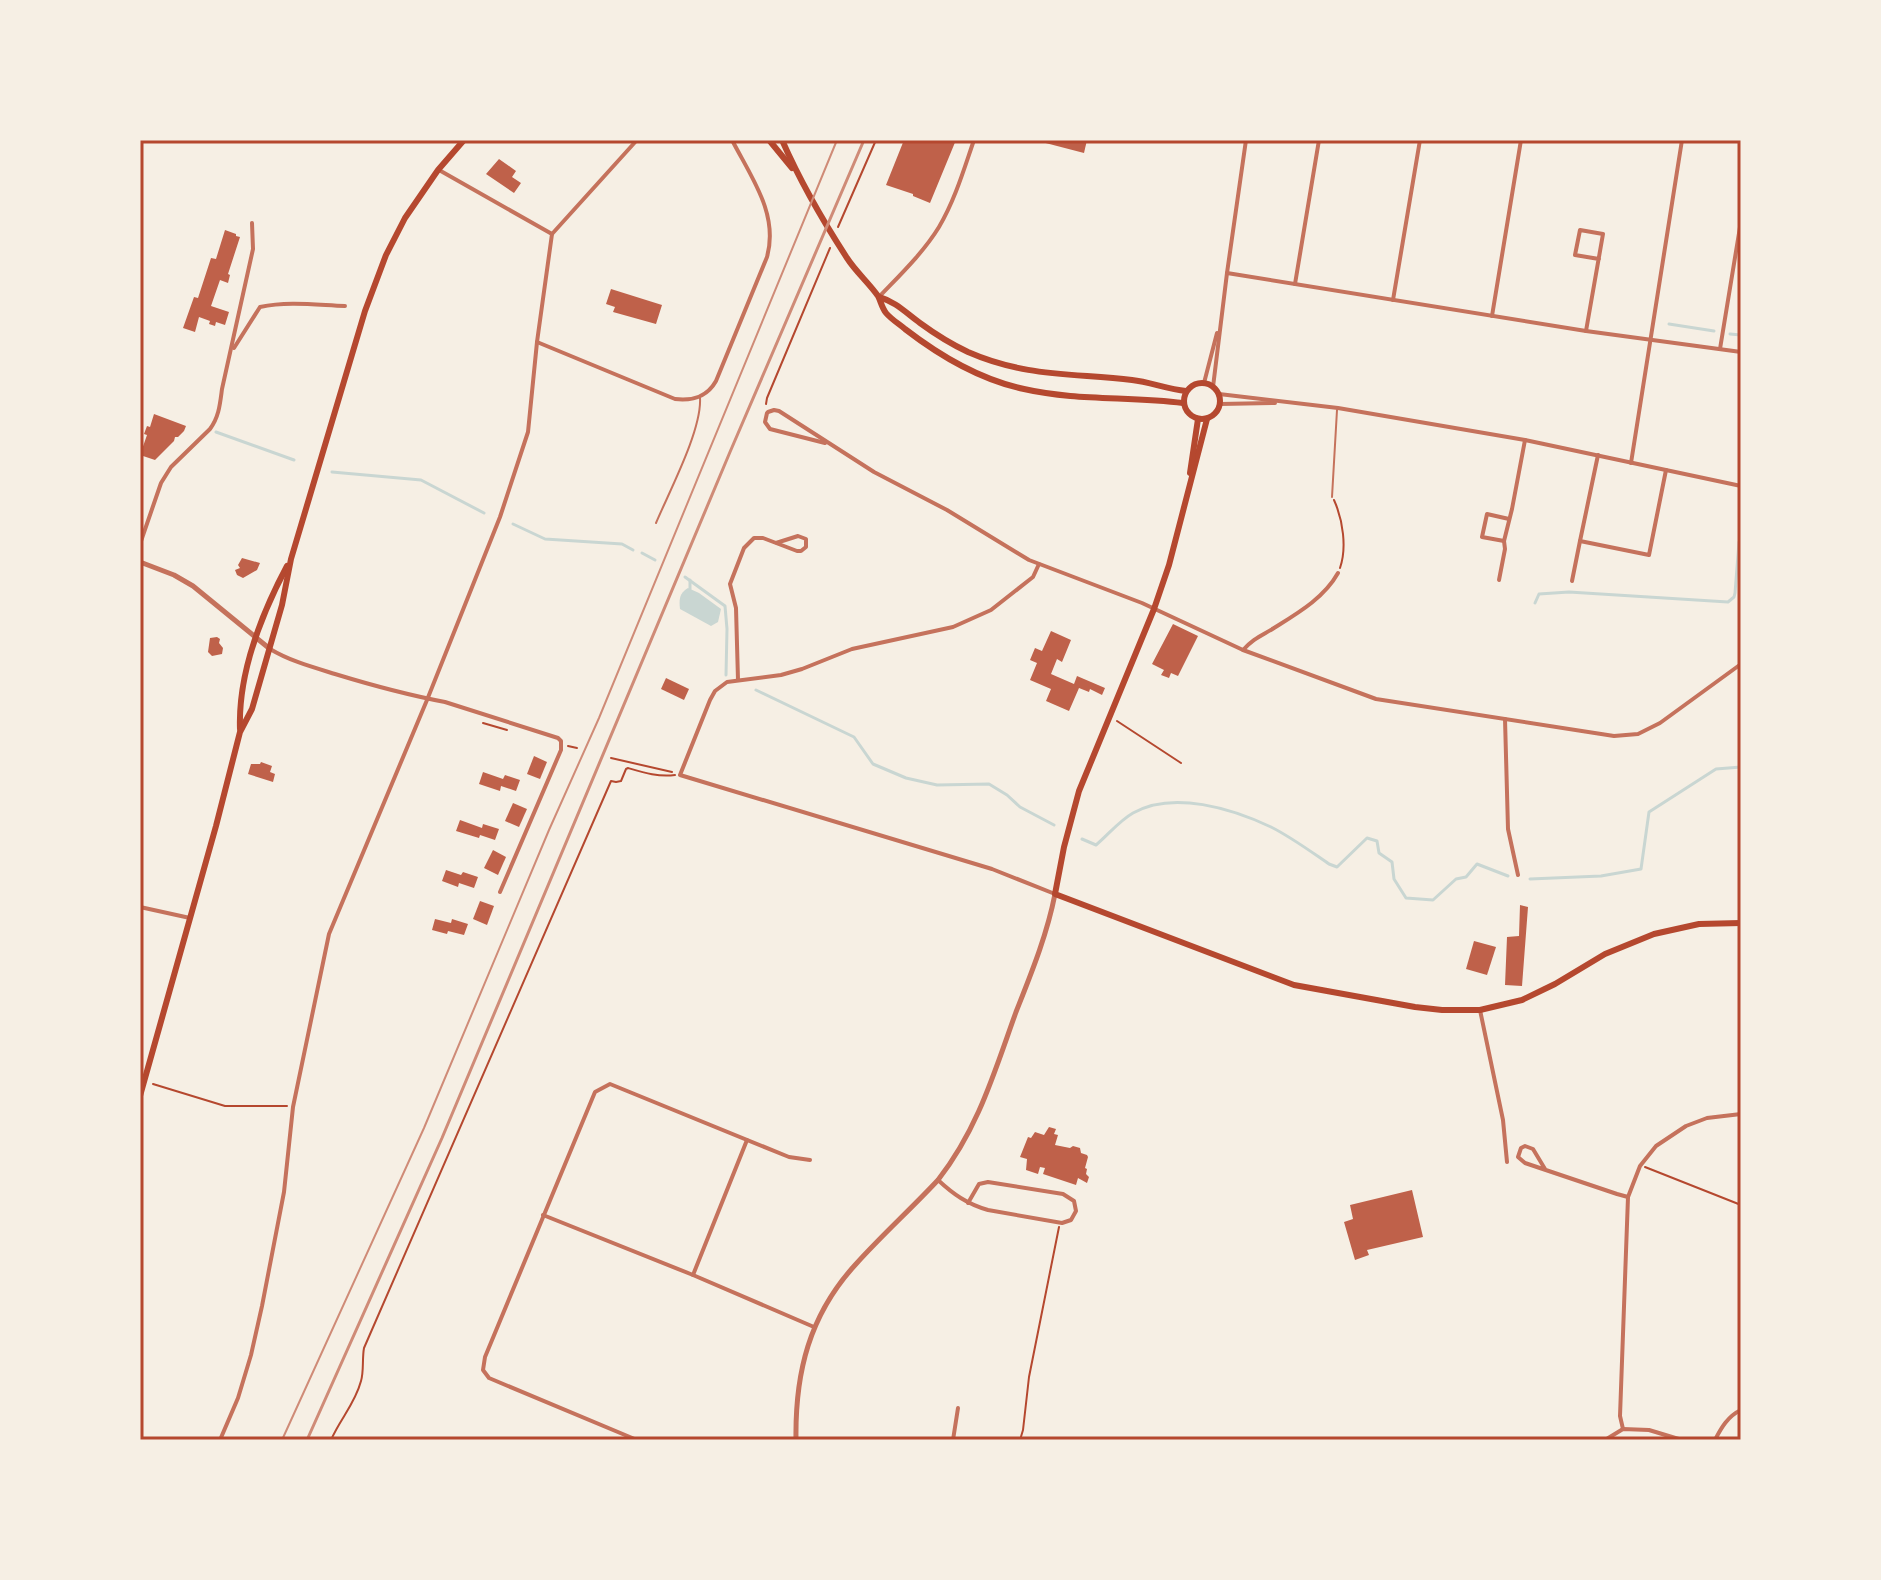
<svg xmlns="http://www.w3.org/2000/svg" width="1881" height="1580" font-family="'DM Sans',sans-serif">
	<style>
		.water { fill: #c9d6d2 }
		.lines { fill: none; stroke-linecap: round; stroke-linejoin: round }
		.stream { stroke: #c9d6d2; stroke-width: 3 }
		.building { fill: #bf614a }
		.path { stroke: #b5482f; stroke-width: 2 }
		.service { stroke: #c5725c; stroke-width: 2 }
		.minor { stroke: #c5725c; stroke-width: 4 }
		.tertiary { stroke: #c5725c; stroke-width: 5 }
		.secondary { stroke: #b5482f; stroke-width: 6 }
		.primary { stroke: #b5482f; stroke-width: 6 }
		.tram { stroke: #cf8b77; stroke-width: 2 }
		.rail { stroke: #cf8b77; stroke-width: 3 }
		.neatline { fill: none; stroke: #b5482f; stroke-width: 3 }
	</style>
	<rect width="100%" height="100%" fill="#f6efe4"/>
	<path class="water" d="M688 588 699 593 721 609 718 622 711 626 680 609C679 600 679 593 688 588Z"/>
	<g class="lines">
		<g class="stream">
			<path d="M1669 324 1714 331"/>
			<path d="M1730 334 1741 335"/>
			<path d="M216 432 294 460"/>
			<path d="M332 472 421 480 484 513"/>
			<path d="M513 524 545 539 622 544 633 550"/>
			<path d="M642 553 655 560"/>
			<path d="M685 577 725 606 727 629 726 675"/>
			<path d="M690 580V589"/>
			<path d="M1535 603 1539 594 1569 592 1728 602 1734 597 1735 593 1739 542 1741 540"/>
			<path d="M756 690 854 737 873 764 906 778 937 785 989 784 1007 795 1020 807 1054 825"/>
			<path d="M1082 839 1096 845C1108 835 1119 821 1133 813 1173 790 1233 809 1271 827 1291 837 1310 851 1329 864L1337 867 1367 838 1377 841 1379 853 1392 862 1394 879 1406 898 1433 900 1456 879 1466 877 1477 864 1508 876"/>
			<path d="M1530 879 1601 876 1641 869 1649 812 1716 769 1741 767"/>
		</g>
	</g>
	<g class="building">
		<path d="M904 140H956L930 203 913 196V194L886 185Z"/>
		<path d="M1034 140H1087L1084 153Z"/>
		<path d="M499 159 516 171 512 177 521 183 514 193 486 174Z"/>
		<path d="M225 230 236 234V236L240 237 228 274 230 275 228 283 220 280 211 306 229 312 225 325 216 322 215 326 209 324 210 321 199 317 195 332 183 328 194 297 198 298 211 258 216 259Z"/>
		<path d="M611 289 662 305 656 324 613 312 615 307 606 304Z"/>
		<path d="M154 414 186 426 184 431 178 437H175L174 441 155 460 140 455 147 435 144 434 147 426 150 427Z"/>
		<path d="M242 558 260 563 257 570 243 578 237 575 235 570 240 568 238 565Z"/>
		<path d="M1173 624 1198 636 1178 676 1171 673 1169 678 1161 675 1164 670 1152 664Z"/>
		<path d="M1051 631 1071 640 1062 662 1057 659 1051 674 1074 684 1077 676 1105 688 1102 695 1090 689 1089 692 1079 688 1069 711 1046 701 1051 689 1030 680 1037 663 1030 660 1035 648 1042 651Z"/>
		<path d="M217 637 220 639 219 643 223 648 222 654 212 656 208 652 210 638Z"/>
		<path d="M666 678 689 689 684 700 661 689Z"/>
		<path d="M534 756 547 762 540 779 527 774Z"/>
		<path d="M261 762 272 766 270 772 275 774 273 782 248 774 251 764H260Z"/>
		<path d="M483 772 503 779 505 775 520 780 516 791 501 786 500 791 479 784Z"/>
		<path d="M513 803 527 809 519 827 505 821Z"/>
		<path d="M460 820 482 828 483 824 499 829 495 840 480 835 479 838 456 831Z"/>
		<path d="M493 850 506 857 498 875 484 868Z"/>
		<path d="M446 870 461 875 463 872 478 877 474 888 459 883 458 887 442 881Z"/>
		<path d="M480 901 494 906 487 925 473 919Z"/>
		<path d="M1520 905 1528 907 1522 986 1505 985 1507 937 1519 936Z"/>
		<path d="M435 919 451 923 452 919 468 924 464 935 448 931 447 934 432 930Z"/>
		<path d="M1474 941 1496 947 1487 975 1466 969Z"/>
		<path d="M1049 1127 1056 1129 1054 1134 1058 1135 1055 1145 1070 1148 1073 1146 1080 1148 1081 1153 1087 1155 1088 1157 1085 1168 1087 1169 1086 1174 1089 1177 1087 1183 1078 1178 1076 1185 1043 1174 1045 1168 1040 1167 1038 1174 1026 1170 1027 1159 1020 1157 1028 1137 1031 1138 1035 1132 1044 1135Z"/>
		<path d="M1412 1190 1423 1237 1367 1250 1369 1255 1355 1260 1344 1222 1353 1219 1350 1205Z"/>
	</g>
	<g class="lines">
		<g class="path">
			<path d="M838 227 876 140"/>
			<path d="M766 404 767 398 830 248"/>
			<path d="M1334 500C1343 520 1347 548 1340 568"/>
			<path d="M1117 721 1181 763"/>
			<path d="M483 723 507 730"/>
			<path d="M568 746 577 748"/>
			<path d="M611 758 672 772"/>
			<path d="M153 1084 225 1106H287"/>
			<path d="M1645 1167 1741 1205"/>
			<path d="M331 1440C340 1419 355 1404 361 1381 364 1371 362 1359 364 1348L611 781 616 782 621 781 626 769 628 768C645 773 658 777 675 775"/>
			<path d="M1020 1440 1023 1430 1029 1377 1059 1227"/>
		</g>
		<g class="service">
			<path d="M1332 497 1337 410"/>
			<path d="M656 523C669 492 702 430 700 398"/>
		</g>
		<g class="minor">
			<path d="M439 170 552 234"/>
			<path d="M1227 273 1586 331 1741 352"/>
			<path d="M1295 284 1319 140"/>
			<path d="M879 297C900 275 923 253 939 227 955 200 964 169 974 140"/>
			<path d="M1393 300 1420 140"/>
			<path d="M1492 316 1521 140"/>
			<path d="M1586 331 1603 234 1580 230 1575 255 1599 259"/>
			<path d="M537 342 675 399C693 401 707 397 716 381L767 257C779 214 751 177 732 140"/>
			<path d="M234 348 260 307C288 301 317 305 345 306"/>
			<path d="M1720 349 1741 221"/>
			<path d="M1204 383 1217 333"/>
			<path d="M1213 387 1227 273 1246 140"/>
			<path d="M1219 394 1338 408 1525 440 1741 486"/>
			<path d="M1220 404 1275 403"/>
			<path d="M768 412 774 410 779 411 874 472 947 510 1029 560 1142 603 1243 650 1376 699 1614 736 1638 734 1660 723 1741 664"/>
			<path d="M767 413 765 422 770 429 825 443"/>
			<path d="M1598 455 1580 541 1649 555 1666 470"/>
			<path d="M1631 463 1682 140"/>
			<path d="M1509 519 1487 514 1482 537 1504 541 1512 509 1525 440"/>
			<path d="M140 544 161 483 171 467 210 429C219 417 220 404 222 389L253 249 252 223"/>
			<path d="M1039 564 1033 577 991 610 953 627 852 649 802 669 781 675 727 682 715 691 710 700 680 775 992 869 1055 894"/>
			<path d="M1499 580 1505 549 1504 541"/>
			<path d="M1572 581 1580 541"/>
			<path d="M270 649C290 661 312 667 335 674 371 685 408 695 445 702L558 738 561 741V750L500 892"/>
			<path d="M1243 650C1254 638 1261 636 1274 628 1298 613 1324 598 1338 573"/>
			<path d="M738 680 736 608 730 584 744 548 754 538H763L797 551H801L806 547V539L798 536 776 543"/>
			<path d="M1505 719 1508 829 1518 875"/>
			<path d="M140 907 190 918"/>
			<path d="M1480 1010 1503 1120 1507 1162"/>
			<path d="M1545 1169 1533 1149 1525 1146 1521 1148 1518 1157 1525 1163 1617 1194 1628 1197"/>
			<path d="M938 1180C953 1194 967 1204 988 1210L1062 1223 1071 1220 1076 1211 1074 1201 1063 1194 988 1182 979 1184 968 1203"/>
			<path d="M543 1215 693 1275 814 1327"/>
			<path d="M693 1275 747 1140"/>
			<path d="M1623 1429 1620 1416 1628 1197 1640 1166 1656 1146 1686 1126 1707 1118 1741 1114"/>
			<path d="M220 1440 238 1398 251 1355 262 1306 284 1192 293 1107 329 934 427 700 500 517 528 432 537 342 552 234 637 140"/>
			<path d="M637 1440 489 1378 483 1370 485 1357 595 1092 610 1084 789 1157 810 1160"/>
			<path d="M953 1440 958 1408"/>
			<path d="M1605 1440 1623 1429 1649 1430 1682 1440"/>
			<path d="M1715 1440C1721 1428 1728 1416 1741 1410"/>
		</g>
		<g class="tertiary">
			<path d="M140 562 174 575 193 586 270 649"/>
			<path d="M796 1440C795 1373 809 1315 856 1264 882 1235 911 1209 938 1180 978 1129 994 1073 1016 1012 1031 974 1047 935 1055 894"/>
		</g>
		<g class="secondary">
			<path d="M769 140 792 168"/>
			<path d="M782 140C800 181 823 221 847 258 856 272 869 283 878 296 881 302 882 308 886 313 891 319 899 324 905 329 940 356 981 380 1024 389 1076 401 1131 396 1183 403"/>
			<path d="M879 297C896 302 906 313 920 323 935 334 951 344 968 352 1025 377 1072 373 1132 380 1150 382 1167 389 1186 391"/>
			<circle cx="1202" cy="401" r="18"/>
			<path d="M1207 419 1169 565 1154 609 1079 791 1064 847 1055 894 1294 985 1415 1007 1442 1010H1480L1522 1000 1555 984 1605 954 1654 934 1699 924 1741 923"/>
			<path d="M1190 473 1198 419"/>
		</g>
		<g class="primary">
			<path d="M240 729C238 673 261 615 287 566"/>
			<path d="M140 1096 216 826 240 732 252 709 282 605 291 559 365 311 386 255 405 218 438 170 464 140"/>
		</g>
		<path class="tram" d="M282 1440 424 1128 549 830 599 718 837 140"/>
		<path class="rail" d="M307 1440 442 1138 730 452 864 140"/>
	</g>
	<rect width="1881" height="1580" fill="none" stroke="#f6efe4" stroke-width="284"/>
	<rect x="142" y="142" width="1597" height="1296" class="neatline"/>
</svg>
